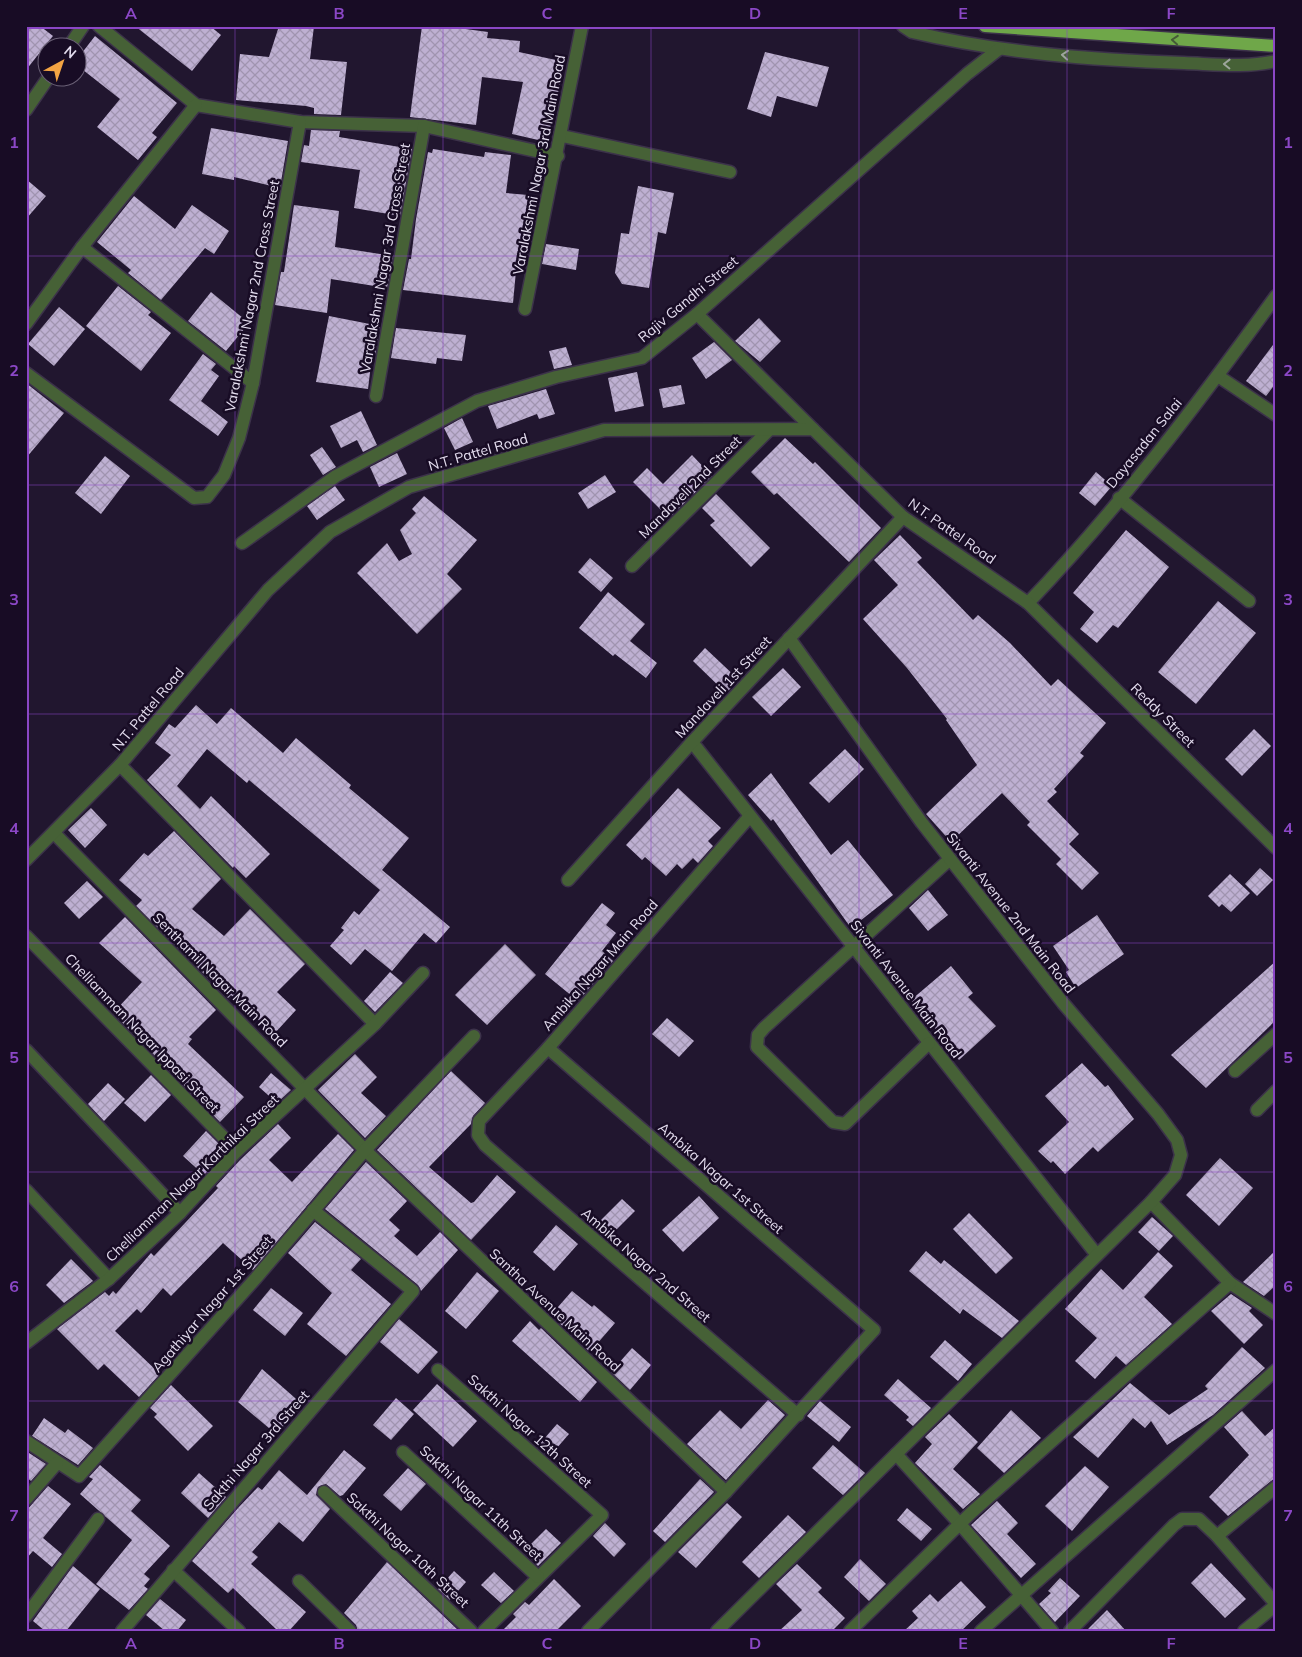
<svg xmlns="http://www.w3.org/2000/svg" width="1302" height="1657" font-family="Mulish,sans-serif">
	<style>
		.building { fill: url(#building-cross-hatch) }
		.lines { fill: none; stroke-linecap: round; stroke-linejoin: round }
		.minor-casing { stroke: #3c324a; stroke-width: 15 }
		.major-casing { stroke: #3c324a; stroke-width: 15 }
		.minor { stroke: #466136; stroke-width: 12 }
		.major { stroke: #6fa749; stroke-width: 12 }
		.oneway { stroke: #445a37 }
		.oneway2 { stroke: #9da59c }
		.grid { fill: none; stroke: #8b47c6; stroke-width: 1; stroke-opacity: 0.55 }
		.labels { text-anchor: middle; stroke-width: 5; stroke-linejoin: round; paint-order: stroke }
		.street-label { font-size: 14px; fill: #e4ddef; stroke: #180c25 }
		.neatline { fill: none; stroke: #8b47c6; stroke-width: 2 }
		.grid-label { font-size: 16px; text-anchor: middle; font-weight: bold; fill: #8b47c6 }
	</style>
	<defs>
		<pattern id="building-cross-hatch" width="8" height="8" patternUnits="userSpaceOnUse" patternTransform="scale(1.25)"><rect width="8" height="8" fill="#beb0d2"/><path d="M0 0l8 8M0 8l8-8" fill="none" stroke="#a094b0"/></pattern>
	</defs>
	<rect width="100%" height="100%" fill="#21162f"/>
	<g class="building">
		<path d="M26 26H40L53 36 26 70Z"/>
		<path d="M135 26H210L221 35 192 71Z"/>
		<path d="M279 26H314L310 59 347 62 341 115 314 114V108L306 106 236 100 240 54 269 57Z"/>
		<path d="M422 26H443L488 32 487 38 520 41 519 52 565 62 547 142 512 134 523 82 482 77 476 125 410 117Z"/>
		<path d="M95 36 177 103 152 133 157 137 138 160 97 127 120 99 78 66V58Z"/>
		<path d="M765 52 829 67 817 107 777 96 771 117 747 109Z"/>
		<path d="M211 128 288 141 280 188 234 177V180L202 174Z"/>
		<path d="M311 130 340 131 339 137 412 149 400 216 354 208 360 170 301 162 304 145 309 146Z"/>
		<path d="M433 149 484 157 485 152 511 155 506 193 528 195 524 240 530 242 526 262 517 260 513 303 403 290 409 259H411L416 219 428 152 432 153Z"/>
		<path d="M26 179 46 196 26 219Z"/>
		<path d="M638 186 674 193 666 234 658 232 649 288 622 284 615 273 621 233 629 234Z"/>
		<path d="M134 196 175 229 192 205 229 231 214 254 205 248 161 300 128 273 131 270 97 242Z"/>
		<path d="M294 205 339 211 335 247 393 256 387 288 331 279 327 313 275 305 281 272H284Z"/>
		<path d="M546 244 579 249 576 270 542 264Z"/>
		<path d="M118 286 151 312 148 315 171 333 141 371 86 326Z"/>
		<path d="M211 292 249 323 226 351 188 321Z"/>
		<path d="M59 307 85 329 54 366 28 344Z"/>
		<path d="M329 316 380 326 375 356H372L368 389 316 382Z"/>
		<path d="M759 318 781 341 760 362 735 341Z"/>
		<path d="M396 328 466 335 462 361 437 358 436 364 391 358Z"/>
		<path d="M1276 341V383L1266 396 1246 381Z"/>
		<path d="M714 342 732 360 706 379 692 358Z"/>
		<path d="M566 347 572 365 554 369 549 351Z"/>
		<path d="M203 354 216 364 211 370 219 376 201 401 228 422 218 436 169 400Z"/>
		<path d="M637 372 644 406 615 412 608 378Z"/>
		<path d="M26 383 64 413 26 458Z"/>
		<path d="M681 385 685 404 663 408 659 389Z"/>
		<path d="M546 389 555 414 539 419 537 414 497 429 488 406Z"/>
		<path d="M361 411 377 445 363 452 357 440 341 448 330 426Z"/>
		<path d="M462 418 473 442 455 450 444 428Z"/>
		<path d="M785 438 813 464 815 462 881 528 849 562 777 493 774 495 751 472Z"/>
		<path d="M322 447 336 467 323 475 310 455Z"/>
		<path d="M397 453 407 474 379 487 370 467Z"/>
		<path d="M692 455 712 476 669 518 633 482 647 468 663 484Z"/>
		<path d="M105 456 130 476 101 514 75 493Z"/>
		<path d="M1096 472 1112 486 1095 506 1079 493Z"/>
		<path d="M605 475 616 492 588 509 578 493Z"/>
		<path d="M335 486 345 500 317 520 307 506Z"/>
		<path d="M716 494 770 548 751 567 710 525 715 521 702 508Z"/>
		<path d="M424 496 477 540 447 574 462 589 417 634 357 573 387 543 399 561 412 554 400 530 416 513 412 509Z"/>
		<path d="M1126 530 1169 567 1118 628 1113 625 1097 643 1080 629 1094 612 1073 593Z"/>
		<path d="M900 535 922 558 917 562 973 620 978 615 1010 643 1051 686 1058 679 1106 723 1080 753 1084 756 1054 789 1057 792 1047 801 1079 834 1069 844 1099 873 1082 890 1056 864 1061 859 1027 825 1030 822 1002 793 951 842 926 814 977 765 946 720 947 719 907 668 863 619 898 585 874 560Z"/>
		<path d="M590 558 613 578 601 592 578 572Z"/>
		<path d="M608 592 645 624 630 641 657 663 646 678 615 654 613 656 579 628Z"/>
		<path d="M1218 601 1256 633 1196 704 1158 672Z"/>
		<path d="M705 648 739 680 726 693 693 661Z"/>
		<path d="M783 668 801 687 771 716 752 697Z"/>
		<path d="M196 705 217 724 231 708 283 753 296 738 351 785 349 788 409 838 382 870 450 927 436 943 424 933 392 971 365 949 351 965 330 946 344 930 341 928 354 911 359 915 380 890 249 780 247 783 207 749 177 786 200 809 211 796 270 854 246 878 234 866 233 868 147 780 171 755 155 743 169 724 175 728Z"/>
		<path d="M1254 729 1271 746 1242 776 1225 759Z"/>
		<path d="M845 749 864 769 829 803 809 783Z"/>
		<path d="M771 773 831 855 848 840 893 895 851 928 773 819 771 821 748 795Z"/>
		<path d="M678 788 721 828 708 841 713 846 698 863 693 858 682 869 677 864 666 876 645 857 642 860 626 845Z"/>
		<path d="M91 808 107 825 85 848 68 830Z"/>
		<path d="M174 831 221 879 192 909 224 936 250 909 305 964 277 992 296 1010 274 1034 231 995 228 998 136 906 142 900 119 880 144 853 148 856Z"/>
		<path d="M1260 868 1273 880 1257 896 1245 884Z"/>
		<path d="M1230 874 1250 893 1231 912 1222 904 1219 907 1208 896Z"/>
		<path d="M87 881 103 897 79 919 64 903Z"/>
		<path d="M928 890 948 915 928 931 909 908Z"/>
		<path d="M602 903 615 913 606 925 616 933 602 951 613 961 578 1001 545 974Z"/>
		<path d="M1097 915 1124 954 1076 988 1066 972 1069 970 1053 946Z"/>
		<path d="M125 917 216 1010 189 1037 192 1039 188 1044 244 1097 220 1122 113 1013 142 982 99 943Z"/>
		<path d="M505 944 536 975 487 1025 455 995Z"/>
		<path d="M1276 961V1020L1206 1088 1171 1055Z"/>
		<path d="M951 966 973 993 968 997 996 1026 959 1060 949 1048 951 1047 911 1000Z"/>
		<path d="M390 972 403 983 375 1012 364 1001Z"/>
		<path d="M667 1018 694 1041 679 1057 652 1034Z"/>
		<path d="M355 1054 377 1077 361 1093 386 1116 365 1138 318 1090Z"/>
		<path d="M1082 1063 1105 1087 1108 1085 1134 1119 1098 1152 1093 1147 1065 1174 1053 1161 1051 1163 1038 1151 1069 1122 1045 1096Z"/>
		<path d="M451 1071 485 1103 473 1116 471 1124 429 1167 471 1203 474 1202 497 1175 516 1192 471 1240 377 1150Z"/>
		<path d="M271 1073 291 1090 277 1103 259 1087Z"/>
		<path d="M151 1075 171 1095 145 1122 124 1103Z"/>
		<path d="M108 1083 125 1099 104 1121 88 1104Z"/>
		<path d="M278 1124 291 1138 269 1160 292 1182 338 1134 354 1150 253 1270 223 1243 171 1296 163 1288 141 1313 137 1309 115 1331 160 1374 139 1397 104 1364 98 1370 57 1329 105 1292 109 1296 113 1291 116 1294 151 1253 154 1256 218 1188 216 1186 240 1160Z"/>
		<path d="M206 1131 226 1151 204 1175 183 1156Z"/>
		<path d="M1220 1158 1253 1188 1219 1226 1186 1195Z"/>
		<path d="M366 1162 407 1201 389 1220 400 1230 394 1236 417 1256 440 1232 458 1250 421 1291 418 1285 325 1209Z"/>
		<path d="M699 1196 719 1218 683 1252 662 1230Z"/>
		<path d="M622 1199 635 1211 607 1239 593 1228Z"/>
		<path d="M969 1213 1013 1258 996 1274 953 1229Z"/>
		<path d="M1152 1217 1173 1236 1159 1251 1138 1232Z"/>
		<path d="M315 1222 361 1259 351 1270 391 1304 346 1356 307 1324 332 1293 288 1253Z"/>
		<path d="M556 1225 578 1244 554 1271 533 1252Z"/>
		<path d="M1276 1250V1285L1264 1296 1243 1282Z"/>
		<path d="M926 1251 941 1264 944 1260 1019 1321 1002 1338 963 1309 960 1314 909 1271Z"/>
		<path d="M1158 1252 1173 1266 1144 1297 1172 1324 1126 1365 1116 1356 1095 1379 1075 1361 1097 1338 1065 1309 1101 1269 1123 1290Z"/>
		<path d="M71 1259 93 1281 64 1303 46 1285Z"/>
		<path d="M477 1272 499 1291 466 1329 445 1311Z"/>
		<path d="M271 1288 303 1313 285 1336 253 1310Z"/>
		<path d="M572 1291 592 1307 594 1305 615 1323 590 1352 551 1315Z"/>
		<path d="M1231 1294 1252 1308 1249 1311 1263 1325 1244 1344 1211 1311Z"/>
		<path d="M399 1319 438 1352 418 1374 380 1342Z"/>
		<path d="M530 1321 539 1330 541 1328 597 1382 580 1402 512 1341Z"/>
		<path d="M945 1340 972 1364 958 1381 930 1357Z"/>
		<path d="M1242 1347 1265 1368 1213 1415 1167 1445 1151 1421 1145 1428 1133 1418 1098 1458 1073 1437 1130 1383 1169 1415 1208 1389 1205 1386Z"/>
		<path d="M632 1348 651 1365 630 1390 611 1372Z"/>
		<path d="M262 1369 303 1405 276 1434 238 1402Z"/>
		<path d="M898 1379 931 1408 913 1426 906 1420 909 1417 884 1395Z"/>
		<path d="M437 1384 477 1421 453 1447 413 1410Z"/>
		<path d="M171 1385 213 1426 188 1451 154 1417 157 1414 150 1408Z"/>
		<path d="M396 1398 414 1414 391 1440 373 1425Z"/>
		<path d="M768 1400 785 1415 726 1480 687 1444 720 1410 741 1429Z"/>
		<path d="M820 1401 851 1427 839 1442 807 1416Z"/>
		<path d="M1011 1410 1041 1438 1004 1473 977 1448Z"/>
		<path d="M1242 1411 1265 1436 1276 1426V1477L1228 1516 1209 1497 1249 1455 1224 1427Z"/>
		<path d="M949 1414 978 1442 953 1469 980 1494 963 1509 915 1463 932 1444 925 1437Z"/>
		<path d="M44 1418 65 1433 68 1429 93 1448 78 1465 32 1436Z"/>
		<path d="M557 1424 569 1434 549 1457 537 1447Z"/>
		<path d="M833 1445 865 1473 843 1495 812 1468Z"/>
		<path d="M344 1450 366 1468 343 1495 340 1496 326 1484 318 1487 316 1495 330 1509 303 1542 279 1522 252 1552 258 1557 251 1564 306 1612 289 1631H278L233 1588 228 1593 192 1561 238 1508 258 1487 262 1490 279 1470 307 1495Z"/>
		<path d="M26 1451 46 1464 31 1481 26 1477Z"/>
		<path d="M100 1465 141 1500 131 1511 170 1546 144 1574 150 1579 144 1586 148 1589 129 1610 96 1584 132 1540 80 1494 93 1479 89 1477Z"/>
		<path d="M1085 1466 1109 1487 1072 1531 1045 1506Z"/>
		<path d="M408 1468 426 1484 401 1511 383 1495Z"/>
		<path d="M199 1473 226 1497 208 1518 181 1493Z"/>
		<path d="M700 1479 714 1492 665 1542 653 1531Z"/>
		<path d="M48 1486 71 1504 43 1538 62 1554 52 1567 33 1551 26 1559V1511Z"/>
		<path d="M997 1501 1018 1523 1007 1534 1036 1564 1021 1578 971 1525Z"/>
		<path d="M727 1503 742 1517 696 1568 678 1552Z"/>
		<path d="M907 1508 932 1529 921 1541 897 1520Z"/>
		<path d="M788 1515 806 1532 759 1578 742 1562Z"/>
		<path d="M605 1523 626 1544 614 1557 593 1536Z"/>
		<path d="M546 1529 561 1543 538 1566 524 1551Z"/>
		<path d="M860 1559 886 1584 869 1601 844 1577Z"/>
		<path d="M387 1562 459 1631H358L356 1625 344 1613Z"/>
		<path d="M1211 1563 1246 1599 1225 1618 1191 1583Z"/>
		<path d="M797 1564 822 1588 818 1592 845 1618 832 1631H779L802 1610 776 1584Z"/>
		<path d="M73 1566 100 1589 66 1631H45L33 1621Z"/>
		<path d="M454 1571 466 1582 450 1600 438 1589Z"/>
		<path d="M494 1572 514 1591 501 1603 481 1585Z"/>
		<path d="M1060 1578 1080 1596 1055 1622 1039 1604 1051 1593 1048 1591Z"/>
		<path d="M554 1579 581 1606 556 1631H502L516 1617 513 1614 525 1602 529 1605Z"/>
		<path d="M961 1581 986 1607 961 1631H904L918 1618 912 1611 930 1594 938 1602Z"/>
		<path d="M160 1599 186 1620 177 1631H165L146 1615Z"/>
		<path d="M1107 1610 1126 1631H1086Z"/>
	</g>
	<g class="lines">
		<g class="minor-casing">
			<g id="minor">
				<path d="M99 26 196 105 300 122 424 126 558 156"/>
				<path d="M903 26 912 32C1001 53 1093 60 1184 63 1214 64 1246 68 1276 61"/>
				<path d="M68 48 83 26"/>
				<path d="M26 110 48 78"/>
				<path d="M562 136 730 172"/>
				<path d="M82 247 253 383"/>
				<path d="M525 309 582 26"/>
				<path d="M697 314 813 429"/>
				<path d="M26 324 82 247 196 105"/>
				<path d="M26 373 194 498 207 497 224 475 239 438 253 383 300 122"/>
				<path d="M1218 376 1276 415"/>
				<path d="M376 396 424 126"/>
				<path d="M1119 498 1249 601"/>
				<path d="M242 543 336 476 477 401 556 377 642 358 697 314 967 74 999 49"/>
				<path d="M632 566 769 430"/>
				<path d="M1028 603C1119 508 1199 402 1276 296"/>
				<path d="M692 742 1097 1255"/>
				<path d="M120 765 375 1024"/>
				<path d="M750 816 548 1048 479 1121 478 1135 485 1145 798 1415"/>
				<path d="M54 833 365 1150 726 1492"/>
				<path d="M26 860 120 765 268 590 330 532 409 487 604 430 813 429 903 517 1028 603 1276 848"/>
				<path d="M568 880 692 742 903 517"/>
				<path d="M26 936 237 1151"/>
				<path d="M929 1043 845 1124 833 1122 757 1047 758 1035 764 1028 950 859"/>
				<path d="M548 1048 874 1330 726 1492 588 1631"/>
				<path d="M26 1050 180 1213"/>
				<path d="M1235 1071 1276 1034"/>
				<path d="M1257 1110 1276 1091"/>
				<path d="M26 1190 109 1279"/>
				<path d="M1151 1202 1230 1283 1276 1314"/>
				<path d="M26 1343 109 1279 180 1213 237 1151 375 1024 423 973"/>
				<path d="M438 1370 602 1515 484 1631"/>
				<path d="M26 1441 79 1476 256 1278 365 1150 474 1036"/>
				<path d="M403 1452 538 1577"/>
				<path d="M896 1454 960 1524 1052 1631"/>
				<path d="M324 1492 471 1631"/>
				<path d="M26 1499 57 1463"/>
				<path d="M1217 1536 1276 1487"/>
				<path d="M173 1570 239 1631"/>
				<path d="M299 1581 350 1631"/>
				<path d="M26 1616 98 1519"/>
				<path d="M122 1631 413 1291 313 1210"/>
				<path d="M717 1631 1151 1202 1175 1175 1181 1155 1177 1140 1158 1114 1063 1003 922 823 789 638"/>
				<path d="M850 1631 972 1512 1230 1283"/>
				<path d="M981 1631 1276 1370"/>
				<path d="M1070 1631 1174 1525 1182 1519H1199L1217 1536 1276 1604"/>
				<path d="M1244 1631 1276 1605"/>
			</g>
		</g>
		<g class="major-casing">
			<path id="major" d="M985 26 1276 46"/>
		</g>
		<use href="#minor" class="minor"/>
		<use href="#major" class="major"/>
	</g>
	<defs><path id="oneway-chevron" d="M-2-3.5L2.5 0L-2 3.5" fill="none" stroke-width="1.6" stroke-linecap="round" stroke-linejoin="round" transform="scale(1.25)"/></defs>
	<use class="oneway" href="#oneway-chevron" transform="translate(1175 40) rotate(-176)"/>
	<g class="oneway2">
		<use href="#oneway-chevron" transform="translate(1065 55) rotate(-175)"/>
		<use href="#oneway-chevron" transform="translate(1227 64) rotate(-179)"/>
	</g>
	<path class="grid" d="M235 26V1631M443 26V1631M651 26V1631M859 26V1631M1067 26V1631M26 256H1276M26 485H1276M26 714H1276M26 943H1276M26 1172H1276M26 1401H1276"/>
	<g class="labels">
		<g class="street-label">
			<text transform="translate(539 165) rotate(-79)" y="5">Varalakshmi Nagar 3rd Main Road</text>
			<text transform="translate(385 258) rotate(-80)" y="5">Varalakshmi Nagar 3rd Cross Street</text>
			<text transform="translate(252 296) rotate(-79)" y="5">Varalakshmi Nagar 2nd Cross Street</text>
			<text transform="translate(688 299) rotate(-40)" y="5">Rajiv Gandhi Street</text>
			<text transform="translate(1144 443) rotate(-51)" y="5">Dayasadan Salai</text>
			<text transform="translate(478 452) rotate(-16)" y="5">N.T. Pattel Road</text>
			<text transform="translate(690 487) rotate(-45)" y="5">Mandaveli 2nd Street</text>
			<text transform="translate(952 531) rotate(35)" y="5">N.T. Pattel Road</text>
			<text transform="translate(723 687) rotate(-47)" y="5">Mandaveli 1st Street</text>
			<text transform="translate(148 709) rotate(-50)" y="5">N.T. Pattel Road</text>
			<text transform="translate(1163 715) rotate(45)" y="5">Reddy Street</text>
			<text transform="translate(1011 913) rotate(52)" y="5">Sivanti Avenue 2nd Main Road</text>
			<text transform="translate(600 965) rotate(-49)" y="5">Ambika Nagar Main Road</text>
			<text transform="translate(220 980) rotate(45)" y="5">Senthamil Nagar Main Road</text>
			<text transform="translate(906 989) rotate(52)" y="5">Sivanti Avenue Main Road</text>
			<text transform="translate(142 1033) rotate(46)" y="5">Chelliamman Nagar Ippasi Street</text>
			<text transform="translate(192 1178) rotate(-44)" y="5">Chelliamman Nagar Karthikai Street</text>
			<text transform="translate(721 1178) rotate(41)" y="5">Ambika Nagar 1st Street</text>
			<text transform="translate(646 1265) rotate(41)" y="5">Ambika Nagar 2nd Street</text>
			<text transform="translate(212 1304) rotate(-49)" y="5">Agathiyar Nagar 1st Street</text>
			<text transform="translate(555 1310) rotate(43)" y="5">Santha Avenue Main Road</text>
			<text transform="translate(530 1431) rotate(42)" y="5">Sakthi Nagar 12th Street</text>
			<text transform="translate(256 1450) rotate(-49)" y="5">Sakthi Nagar 3rd Street</text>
			<text transform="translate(481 1503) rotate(43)" y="5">Sakthi Nagar 11th Street</text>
			<text transform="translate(408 1550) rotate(43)" y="5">Sakthi Nagar 10th Street</text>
		</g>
	</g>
	<rect width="1302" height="1657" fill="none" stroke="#180c25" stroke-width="55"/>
	<g transform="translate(62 62) rotate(40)"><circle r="24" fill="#180c25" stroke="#6a6076"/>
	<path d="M0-4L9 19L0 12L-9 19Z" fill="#f3a443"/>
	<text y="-8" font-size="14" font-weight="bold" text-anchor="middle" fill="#e4ddef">N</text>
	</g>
	<rect x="28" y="28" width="1246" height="1602" class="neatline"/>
	<g class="grid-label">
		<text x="131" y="19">A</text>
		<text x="339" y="19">B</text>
		<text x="547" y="19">C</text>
		<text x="755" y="19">D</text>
		<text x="963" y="19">E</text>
		<text x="1171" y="19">F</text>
		<text x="14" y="148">1</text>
		<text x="1288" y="148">1</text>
		<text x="14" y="376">2</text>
		<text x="1288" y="376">2</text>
		<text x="14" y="605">3</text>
		<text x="1288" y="605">3</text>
		<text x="14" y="834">4</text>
		<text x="1288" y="834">4</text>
		<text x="14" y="1063">5</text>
		<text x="1288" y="1063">5</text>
		<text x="14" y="1292">6</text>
		<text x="1288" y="1292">6</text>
		<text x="14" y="1521">7</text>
		<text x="1288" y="1521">7</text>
		<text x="131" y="1649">A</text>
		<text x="339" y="1649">B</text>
		<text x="547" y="1649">C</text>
		<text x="755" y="1649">D</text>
		<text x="963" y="1649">E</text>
		<text x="1171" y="1649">F</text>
	</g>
</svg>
